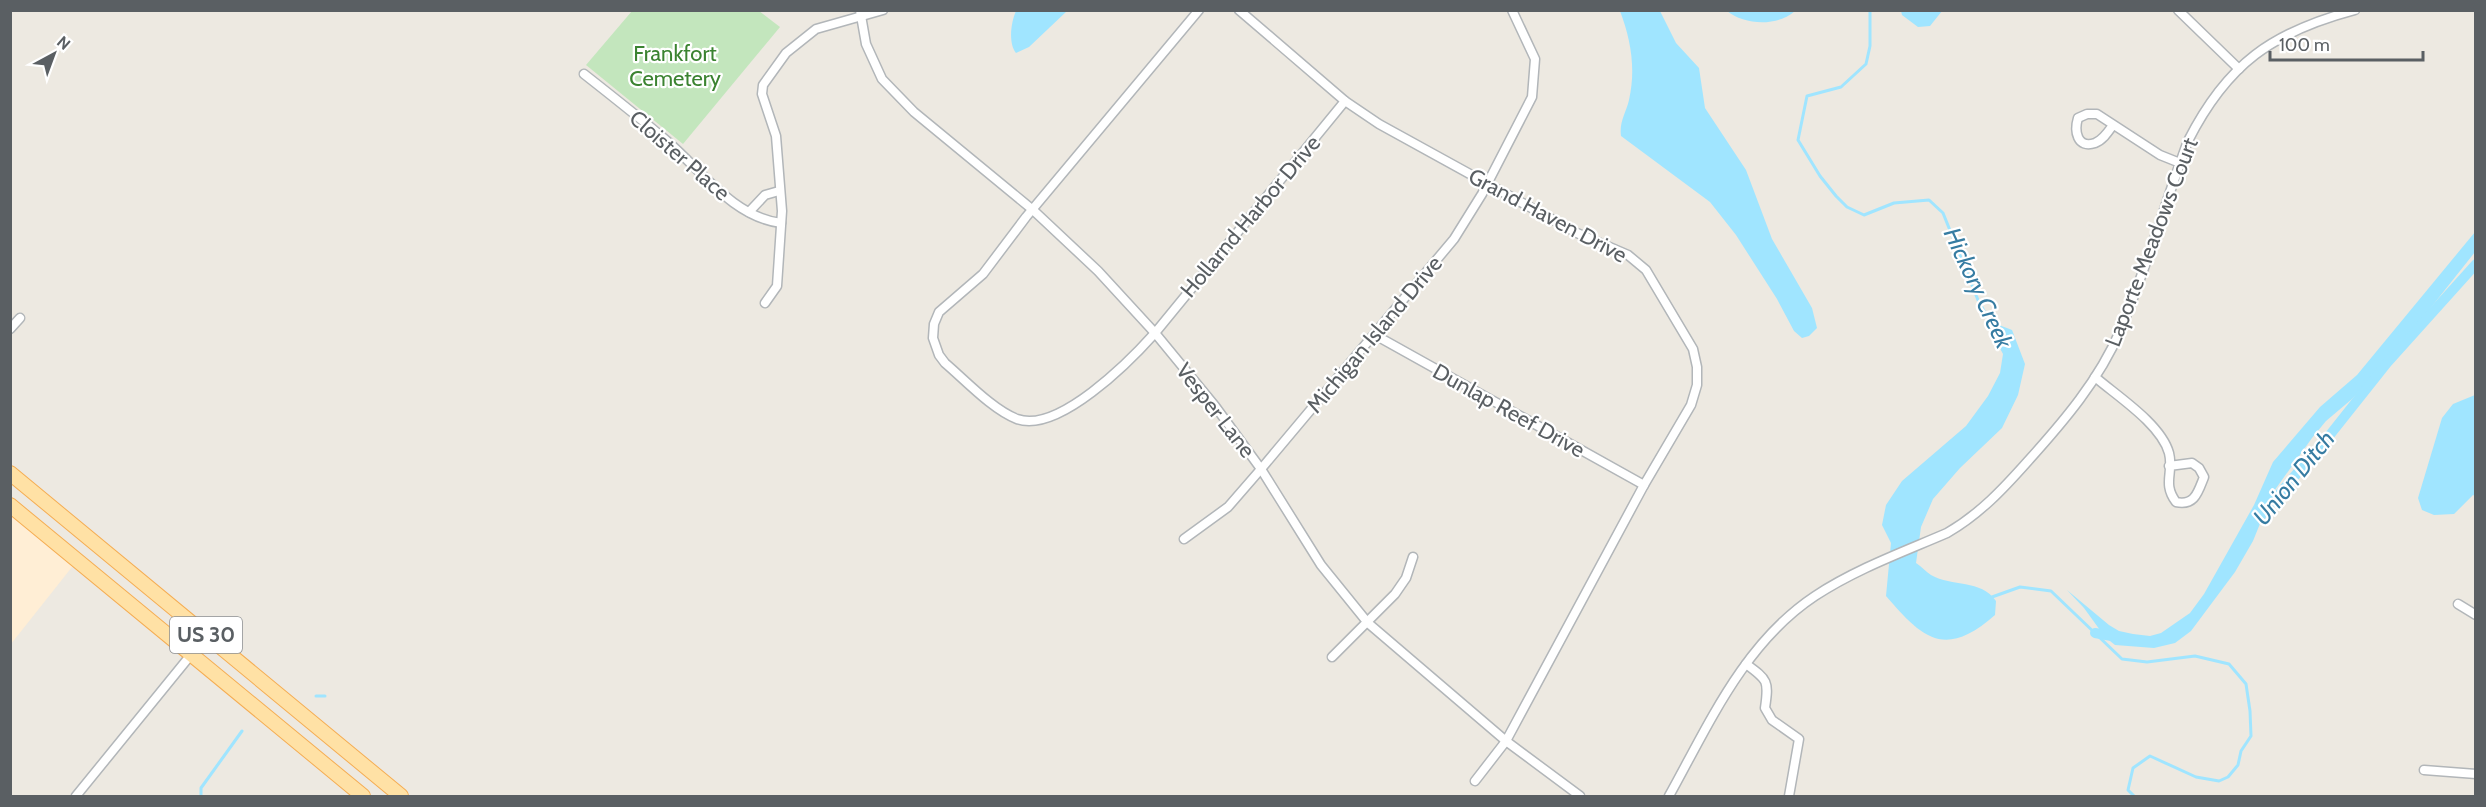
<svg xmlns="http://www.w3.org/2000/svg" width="2486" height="807" font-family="Cabin,sans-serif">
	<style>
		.commercial { fill: #ffeed5 }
		.green { fill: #c3e6bd }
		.water { fill: #a0e5ff }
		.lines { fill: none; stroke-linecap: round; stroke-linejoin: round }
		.stream { stroke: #a0e5ff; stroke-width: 3 }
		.canal { stroke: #a0e5ff; stroke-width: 10 }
		.minor-casing { stroke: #b2b6b9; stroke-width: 11 }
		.primary-casing { stroke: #f5ad53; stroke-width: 16 }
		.minor { stroke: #fff; stroke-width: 8 }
		.primary { stroke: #ffe1a5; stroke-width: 14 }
		.labels { text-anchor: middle; stroke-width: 4.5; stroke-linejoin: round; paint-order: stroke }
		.shield { fill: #fff; stroke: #8c8f92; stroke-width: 1.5 }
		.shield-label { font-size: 21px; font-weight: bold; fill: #5a5f63 }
		.park-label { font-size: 22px; fill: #3b8331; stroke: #fff }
		.street-label { font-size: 22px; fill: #5a5f63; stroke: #fff }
		.water-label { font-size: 24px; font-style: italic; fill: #367ca2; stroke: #fff }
	</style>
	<rect width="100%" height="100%" fill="#ede9e1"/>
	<path class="commercial" d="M11 508 76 562 11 644Z"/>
	<path class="green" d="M632 11H759L780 27 683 144 586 65Z"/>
	<g class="water">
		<path d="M1016 11V10L1067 11 1029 47 1016 53C1008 43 1011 22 1016 11Z"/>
		<path d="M1620 11H1660L1676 43 1699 68 1705 108 1746 170 1772 239 1812 308 1817 328 1809 336 1802 338 1794 331 1777 299 1736 235 1710 202 1621 136C1619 122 1626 113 1629 100 1636 69 1631 40 1620 11Z"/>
		<path d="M1727 11H1795C1777 27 1744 25 1727 11Z"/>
		<path d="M1901 11H1942L1930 26 1918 27 1902 15Z"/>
		<path d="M2475 232V252L2398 349 2352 399 2326 421 2312 438 2272 494 2253 541 2235 572 2191 631 2175 643 2154 648 2115 645 2105 637 2084 608 2067 590 2109 625 2119 631 2133 634 2150 636 2161 633 2190 613 2204 594 2254 505 2273 462 2320 407 2357 375Z"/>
		<path d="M1999 325 2012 330 2025 364 2018 395 2002 428 1960 468 1933 499 1921 527 1916 563C1921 566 1926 572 1931 575 1952 587 1981 579 1996 601L1995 615C1945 659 1923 639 1886 596L1891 543 1882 525 1886 505 1902 481 1966 426 1988 396 2000 373 2003 354 1993 335Z"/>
		<path d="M2475 395V496L2473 495 2454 514 2434 515 2422 510 2418 498 2442 418 2453 404Z"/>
	</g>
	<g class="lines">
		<g class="stream">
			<path d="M1870 10V46L1866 64 1841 87 1807 96 1798 140 1820 176 1836 196 1847 207 1864 215 1894 203 1929 200 1943 213 1978 300 1997 335"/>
			<path d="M1992 597 2020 587 2051 591 2122 659 2147 662 2195 656 2229 664 2246 684 2250 711 2251 736 2241 751 2238 765 2228 777 2219 781 2196 777 2150 756 2133 768 2128 790 2134 796"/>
			<path d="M316 696H325"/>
			<path d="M201 796V788L242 731"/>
		</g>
		<g class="canal">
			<path d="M2258 519 2329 436 2387 363 2476 264"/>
			<path d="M2095 633 2117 637"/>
		</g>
		<g class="minor-casing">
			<g id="minor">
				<path d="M860 10 866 44 882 79 914 112 1033 210 1098 271 1155 333 1215 406 1261 469 1321 565 1368 623 1506 741 1580 796"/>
				<path d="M1199 10 1026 217 983 274 939 312 934 324 933 338 939 355 945 363C965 380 993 410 1017 419 1058 434 1130 361 1155 333L1345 101"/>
				<path d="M1239 10 1345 101 1379 124 1577 233 1628 255 1646 270 1693 349 1697 367V385L1691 405 1644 485 1506 741 1475 781"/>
				<path d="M2178 10 2239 69"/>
				<path d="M584 74C612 96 640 118 667 141 701 170 733 217 781 223"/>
				<path d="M2113 125C2108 132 2103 140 2095 143 2077 149 2074 131 2078 118L2087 114H2097L2160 155 2180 163"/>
				<path d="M749 212 765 195 779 191"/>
				<path d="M765 303 777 286 782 211 776 136 762 94 763 85 786 53 816 29 883 10"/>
				<path d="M10 329 20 318"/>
				<path d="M1375 335 1644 485"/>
				<path d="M2095 377C2117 396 2161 424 2169 453 2174 473 2162 483 2176 502 2195 506 2198 492 2204 477L2199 468 2192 463 2169 466"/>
				<path d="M1184 539 1228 507 1261 469 1454 239 1482 194 1532 97 1535 59 1512 10"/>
				<path d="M2458 604 2476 615"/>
				<path d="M1332 657 1395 594 1406 578 1413 557"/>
				<path d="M1746 664C1768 680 1769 681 1765 708L1772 720 1799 739 1789 796"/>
				<path d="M2424 770 2476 774"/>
				<path d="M76 796 207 635"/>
				<path d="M1669 796C1709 724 1744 643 1815 596 1856 569 1903 552 1947 533 1980 514 2004 488 2028 461 2064 421 2099 380 2120 331 2146 270 2165 203 2188 141 2227 64 2272 32 2355 10"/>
			</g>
		</g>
		<g class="primary-casing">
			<g id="primary">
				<path d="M10 473 401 796"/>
				<path d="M10 505 363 796"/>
			</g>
		</g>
		<use href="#minor" class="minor"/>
		<use href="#primary" class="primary"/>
	</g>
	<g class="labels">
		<rect class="shield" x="170" y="617" width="72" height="36" rx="4.5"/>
		<g class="shield-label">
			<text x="206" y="642">US 30</text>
		</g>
		<g class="park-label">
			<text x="675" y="61">Frankfort<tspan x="675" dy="25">Cemetery</tspan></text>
		</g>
		<g class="street-label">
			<text transform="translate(680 155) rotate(41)" y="8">Cloister Place</text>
			<text transform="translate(1548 215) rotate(28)" y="8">Grand Haven Drive</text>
			<text transform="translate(1250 216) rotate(-50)" y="8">Hollarnd Harbor Drive</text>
			<text transform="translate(2151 242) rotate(-69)" y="8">Laporte Meadows Court</text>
			<text transform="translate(1374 334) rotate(-50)" y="8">Michigan Island Drive</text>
			<text transform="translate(1216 410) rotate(52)" y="8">Vesper Lane</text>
			<text transform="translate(1509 410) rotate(29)" y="8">Dunlap Reef Drive</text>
		</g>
		<g class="water-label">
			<text transform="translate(1978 288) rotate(65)" y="8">Hickory Creek</text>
			<text transform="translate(2294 478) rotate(-51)" y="8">Union Ditch</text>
		</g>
	</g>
	<rect width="2486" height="807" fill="none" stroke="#5a5f63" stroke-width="24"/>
	<g transform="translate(54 54) rotate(41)" stroke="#ffffff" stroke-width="4.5" paint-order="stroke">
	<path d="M0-4.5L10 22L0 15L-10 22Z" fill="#5a5f63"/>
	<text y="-9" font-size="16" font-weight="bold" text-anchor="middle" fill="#5a5f63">N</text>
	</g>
	<path d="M2270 51v9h153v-9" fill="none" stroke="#5a5f63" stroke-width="3"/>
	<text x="2279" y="51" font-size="18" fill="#5a5f63" stroke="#ffffff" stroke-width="4.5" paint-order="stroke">100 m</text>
</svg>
